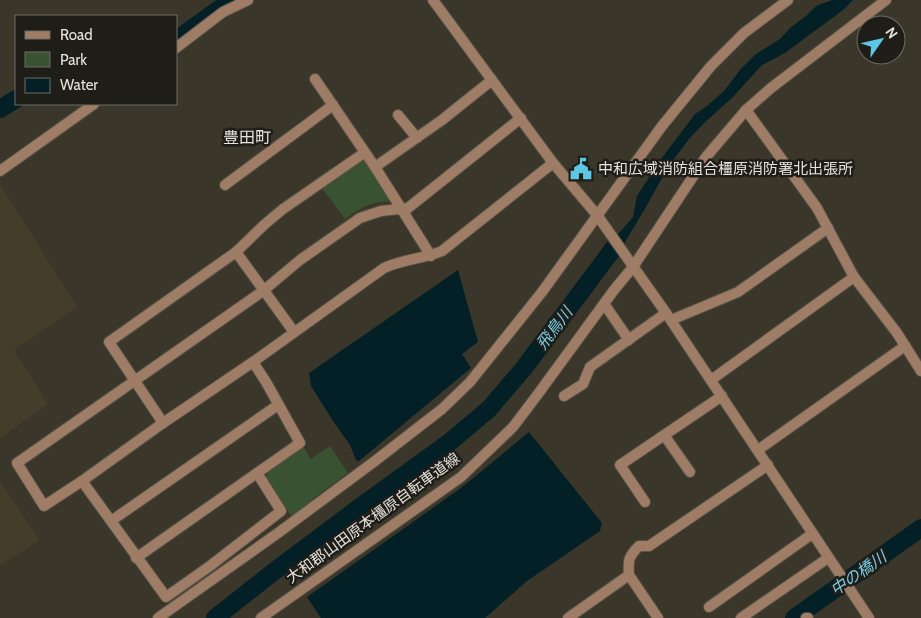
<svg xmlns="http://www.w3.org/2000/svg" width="921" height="618" font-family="Cabin,'Noto Sans JP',sans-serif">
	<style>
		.built { fill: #433d2a }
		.green { fill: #395231 }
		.water { fill: #042027 }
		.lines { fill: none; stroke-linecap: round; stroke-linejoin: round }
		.river { stroke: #042027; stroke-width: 18 }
		.minor-casing { stroke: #555246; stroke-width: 12 }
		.minor { stroke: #9e7c65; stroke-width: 10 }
		.labels { text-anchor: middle; stroke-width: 5; stroke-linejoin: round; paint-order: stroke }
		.poi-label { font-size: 15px; fill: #e5e2db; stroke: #1f1d18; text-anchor: start }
		.street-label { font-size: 15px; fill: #e5e2db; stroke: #1f1d18 }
		.neighbourhood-label { font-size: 16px; fill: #e5e2db; stroke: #1f1d18 }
		.water-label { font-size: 16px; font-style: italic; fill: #77cee6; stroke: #1f1d18 }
	</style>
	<rect width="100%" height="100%" fill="#3a362a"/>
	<g class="built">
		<path d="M0 184 77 307 14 350 48 404 0 438Z"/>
		<path d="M0 481 40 540 0 565Z"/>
	</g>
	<g class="green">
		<path d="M364 157 393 201C371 202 363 206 345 219L322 188Z"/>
		<path d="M303 446 311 459 330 446 348 473 314 498C309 507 299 512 292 517L266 478 268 471Z"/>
	</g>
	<g class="water">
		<path d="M832 0H853L843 10 785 53 762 65 732 98 703 124 689 139 668 167 646 207 625 242 608 262 596 264 603 256 619 233 633 217 637 196 661 159 695 114 707 106 724 91 740 70 756 54 780 39 791 27 806 16 816 6Z"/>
		<path d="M458 270 478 342 462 354 471 368 359 461 356 460 350 445 333 421 311 386 309 373Z"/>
		<path d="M529 432 602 523 600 531 527 581 485 618H321L307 597 461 488Z"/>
	</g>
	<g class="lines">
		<g class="river">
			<path d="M176 40 222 7 237 0"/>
			<path d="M0 109 16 99"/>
			<path d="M215 618 272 573 360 507 451 441 489 409 524 368 616 245"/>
			<path d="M794 618 921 528"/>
		</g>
		<g class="minor-casing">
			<g id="minor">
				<path d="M433 0 553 163 597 215 666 313 869 618"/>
				<path d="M176 48 223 12 248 0"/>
				<path d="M315 79 375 167 431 256"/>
				<path d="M746 110 817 208 854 277 897 333 921 371"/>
				<path d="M398 115 417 138"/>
				<path d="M521 118 408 208 381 211 360 218 300 260 263 291 17 463 44 506 82 481 163 423 253 362 384 268C403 259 423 259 442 251L553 163"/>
				<path d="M375 167 442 120 492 80"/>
				<path d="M0 171 94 104"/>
				<path d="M225 185 333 105"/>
				<path d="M236 252 294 332"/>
				<path d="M607 308 629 340"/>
				<path d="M671 320 738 292 828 228"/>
				<path d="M711 380 854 277"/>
				<path d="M564 396 583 384 590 367 666 313"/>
				<path d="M163 423 109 342 236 252 265 224 283 209 364 153"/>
				<path d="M664 435 690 472"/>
				<path d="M758 450 905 346"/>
				<path d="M82 481 166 597 210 566 281 511 257 473 300 443 266 382 253 362"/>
				<path d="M645 502 620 465 722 396"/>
				<path d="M111 521 278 405"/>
				<path d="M136 558 257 473"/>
				<path d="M629 575C628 560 628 557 639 546H649L768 465"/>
				<path d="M709 607 812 534"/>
				<path d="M158 618 278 533 375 461 442 409 470 382 542 292 662 126 711 66 744 33 788 0"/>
				<path d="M261 618 461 477 513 427 538 394 614 290 633 267 706 157 746 110 771 88 886 0"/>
				<path d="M568 618 629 575 658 618"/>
				<path d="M741 618 828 558"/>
				<path d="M806 618H808"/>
			</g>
		</g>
		<use href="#minor" class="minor"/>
	</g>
	<defs>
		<g id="civic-bare" transform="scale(1.725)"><path d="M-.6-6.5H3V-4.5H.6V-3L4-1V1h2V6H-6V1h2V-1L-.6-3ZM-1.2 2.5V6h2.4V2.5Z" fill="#5ac8e6" stroke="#1f1d18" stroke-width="2.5" paint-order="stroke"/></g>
	</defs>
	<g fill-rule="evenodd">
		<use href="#civic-bare" x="581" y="169"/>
	</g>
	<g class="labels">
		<g class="poi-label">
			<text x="598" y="174">中和広域消防組合橿原消防署北出張所</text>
		</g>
		<g class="street-label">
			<text transform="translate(373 518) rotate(-36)" y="5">大和郡山田原本橿原自転車道線</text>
		</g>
		<g class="neighbourhood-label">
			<text x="247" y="143">豊田町</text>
		</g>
		<g class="water-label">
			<text transform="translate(554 328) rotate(-53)" y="6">飛鳥川</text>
			<text transform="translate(858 573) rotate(-35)" y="6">中の橋川</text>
		</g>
	</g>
	<rect x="15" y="15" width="162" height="90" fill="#1f1d18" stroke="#6e6c66"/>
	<rect x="25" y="31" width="25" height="8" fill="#9e7c65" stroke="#6e6c66"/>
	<text x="60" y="40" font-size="15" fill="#e5e2db">Road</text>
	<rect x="25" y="52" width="25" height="15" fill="#395231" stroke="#6e6c66"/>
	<text x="60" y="65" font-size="15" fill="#e5e2db">Park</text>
	<rect x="25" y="78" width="25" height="15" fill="#042027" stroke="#6e6c66"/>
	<text x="60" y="90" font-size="15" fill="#e5e2db">Water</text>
	<g transform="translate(881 40) rotate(56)"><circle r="24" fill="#1f1d18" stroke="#6e6c66"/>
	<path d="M0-4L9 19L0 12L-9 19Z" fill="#5ac8e6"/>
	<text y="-8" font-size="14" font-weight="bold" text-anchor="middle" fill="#e5e2db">N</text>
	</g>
</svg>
